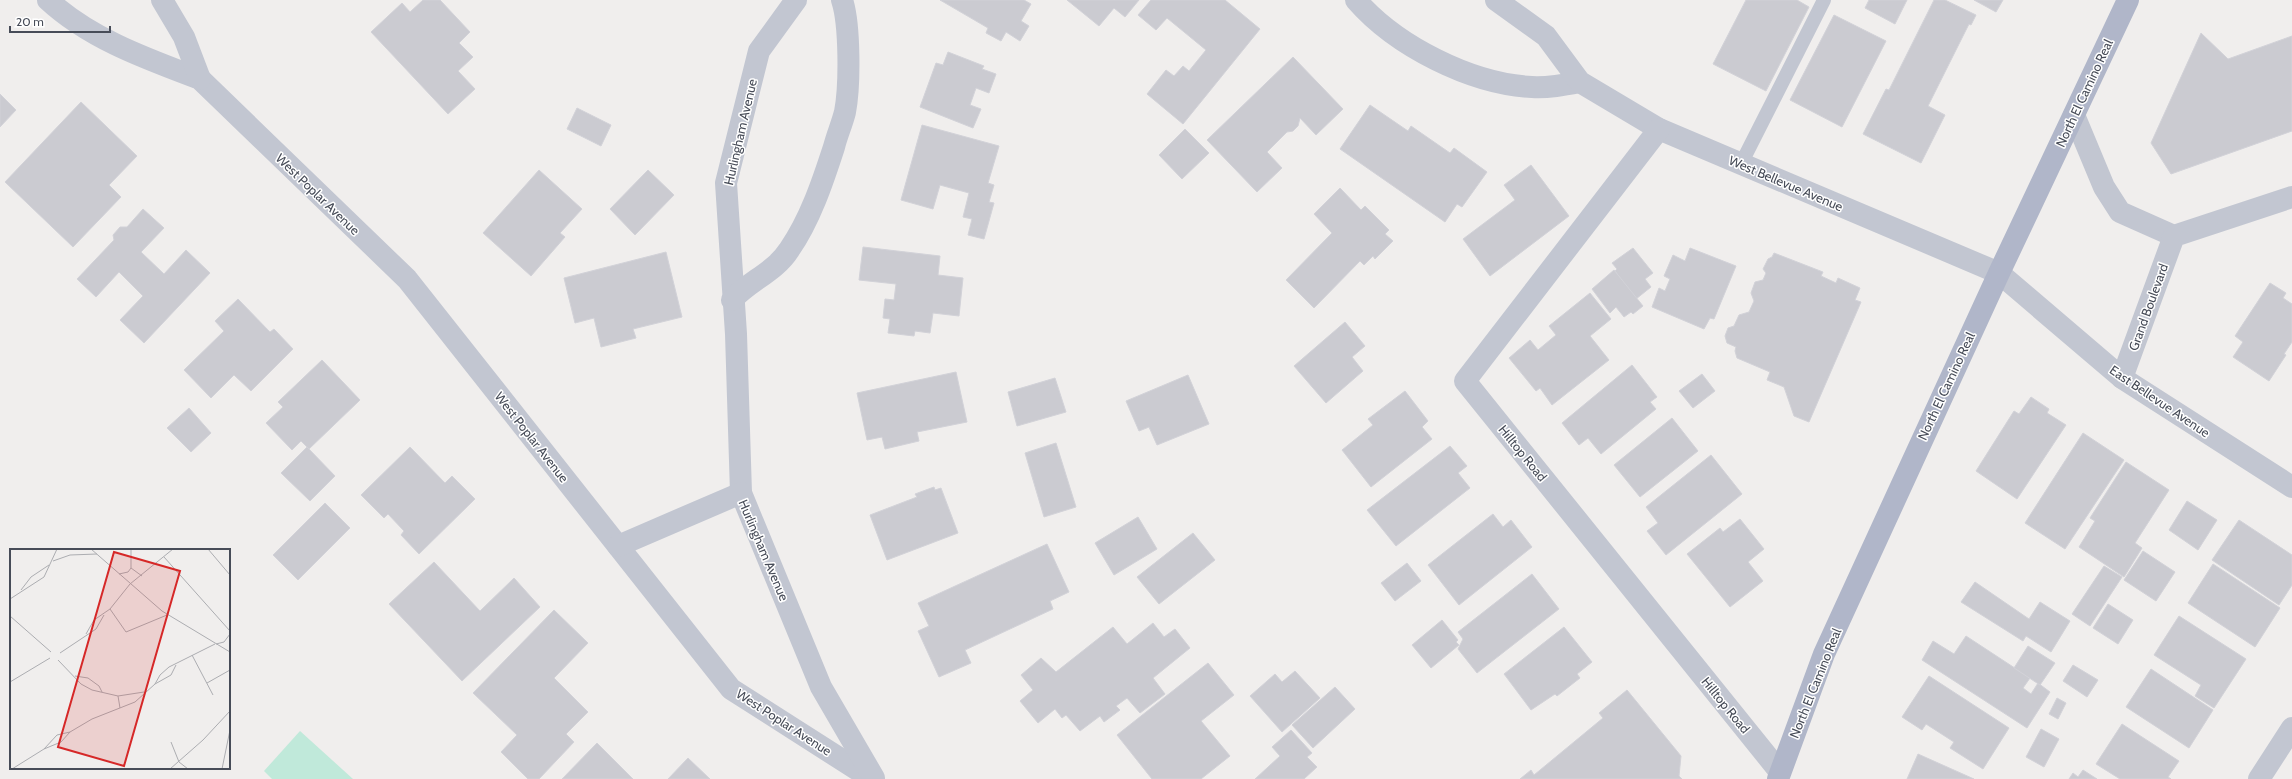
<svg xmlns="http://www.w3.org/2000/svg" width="2292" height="779" font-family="Cabin,sans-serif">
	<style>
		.grass { fill: #c0e9da }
		.building { fill: #cbcbd1; stroke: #d2d2d8 }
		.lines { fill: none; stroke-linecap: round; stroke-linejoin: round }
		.service { stroke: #c2c6d1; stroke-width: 14 }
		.minor { stroke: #c2c6d1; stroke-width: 22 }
		.primary { stroke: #b0b6c9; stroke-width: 22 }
		.labels { text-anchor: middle; stroke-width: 3; stroke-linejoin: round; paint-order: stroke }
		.street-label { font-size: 13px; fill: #474c58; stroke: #fff }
		.inset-road { fill: none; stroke: #acadb1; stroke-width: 1 }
		.view { fill: #d62828; fill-opacity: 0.15; stroke: #d62828; stroke-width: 2 }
		.inset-edge { fill: none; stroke: #474c58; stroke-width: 2 }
	</style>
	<rect width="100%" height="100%" fill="#f0eeed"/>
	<path class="grass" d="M300 731 353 779H272L264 771Z"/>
	<g class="building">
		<path d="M423 0H440L470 32 459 43 473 57 458 71 475 89 448 114 371 32 402 3 410 12Z"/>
		<path d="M940 0H1024L1031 4 1021 21 1029 26 1020 41 1006 32 1001 41 986 33 988 28Z"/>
		<path d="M1067 0H1139L1125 17 1114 8 1099 26Z"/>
		<path d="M1151 0H1225L1260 29 1183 124 1147 94 1166 70 1174 76 1183 66 1189 71 1206 50 1167 18 1156 30 1138 15Z"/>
		<path d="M1746 0H1797L1809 7 1766 91 1713 64Z"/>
		<path d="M1869 0H1907L1895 24 1865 8Z"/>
		<path d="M1934 0H1945L1976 15 1971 25 1969 24 1928 106 1945 115 1921 163 1863 134 1886 89 1889 90Z"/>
		<path d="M1974 0H2003L1996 12Z"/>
		<path d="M1834 15 1886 41 1842 127 1790 100Z"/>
		<path d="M2201 33 2228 59 2292 36V131L2171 174 2151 143Z"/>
		<path d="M948 52 984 66 982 69 996 74 989 93 976 88 970 105 981 109 973 128 920 107 936 63 943 65Z"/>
		<path d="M1293 57 1343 109 1316 135 1300 118 1298 126 1293 131 1287 132 1267 152 1282 168 1257 192 1207 140Z"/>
		<path d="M0 94 16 110 0 127Z"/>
		<path d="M81 102 137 156 109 185 121 197 73 247 5 182Z"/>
		<path d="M1370 105 1408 131 1411 126 1450 153 1454 148 1487 172 1462 207 1457 204 1445 222 1340 149Z"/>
		<path d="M577 108 611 125 601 146 567 129Z"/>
		<path d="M922 125 999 146 988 183 994 185 989 202 994 203 984 239 968 235 972 219 963 217 969 193 940 185 933 209 901 200Z"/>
		<path d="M1185 129 1209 153 1182 179 1159 155Z"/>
		<path d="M1531 165 1569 216 1490 276 1463 239 1515 200 1504 185Z"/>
		<path d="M539 170 582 209 560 233 565 237 531 276 483 233Z"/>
		<path d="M648 170 674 195 635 235 610 209Z"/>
		<path d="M1340 188 1361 210 1365 206 1389 230 1385 234 1393 241 1375 259 1373 256 1364 265 1360 261 1314 308 1286 280 1332 233 1314 214Z"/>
		<path d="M143 209 164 228 141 252 164 274 186 250 210 273 144 343 120 320 143 296 119 272 96 297 77 279 114 240 113 235 120 227H127Z"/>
		<path d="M863 247 940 256 938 275 963 278 959 316 933 313 930 333 915 331 914 336 888 333 890 319 883 318 885 299 894 300 896 284 859 280Z"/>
		<path d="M1633 248 1653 273 1645 279 1651 287 1636 299 1615 271 1617 269 1612 263Z"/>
		<path d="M1690 248 1736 266 1714 319 1710 318 1704 329 1652 307 1659 288 1665 291 1670 279 1664 276 1673 255 1685 261Z"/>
		<path d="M666 252 682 317 633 329 636 338 601 347 594 318 575 323 564 278Z"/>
		<path d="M1774 253 1823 272 1821 276 1836 283 1838 278 1860 288 1855 300 1861 302 1809 422 1794 416 1784 387 1767 380 1770 372 1737 358 1735 351 1736 347 1727 343 1725 336 1728 328 1734 326 1739 315 1749 312 1754 301 1751 293 1755 282 1763 280 1766 273 1763 269 1768 259 1772 257Z"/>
		<path d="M1614 270 1643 306 1633 314 1631 312 1624 317 1616 307 1610 313 1592 289Z"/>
		<path d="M2270 283 2286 293 2283 298 2292 304V342L2284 354 2286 355 2269 381 2233 357 2243 342 2235 336Z"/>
		<path d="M1590 293 1611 319 1590 336 1609 360 1552 405 1540 388 1536 391 1509 358 1530 340 1538 350 1556 335 1549 326Z"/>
		<path d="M238 299 270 332 274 329 293 349 251 391 234 375 211 398 184 370 224 331 215 321Z"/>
		<path d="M1345 322 1365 346 1352 357 1363 371 1326 403 1294 366Z"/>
		<path d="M322 360 360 400 309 449 301 441 292 450 266 423 283 407 278 402Z"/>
		<path d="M1632 365 1657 397 1650 402 1656 409 1601 454 1588 438 1579 445 1562 423Z"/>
		<path d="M956 372 967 422 917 432 919 441 885 449 882 437 867 440 857 393Z"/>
		<path d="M1702 374 1715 391 1693 408 1679 391Z"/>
		<path d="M1188 375 1209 424 1157 445 1149 427 1139 431 1126 401Z"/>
		<path d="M1055 378 1066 412 1017 426 1008 392Z"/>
		<path d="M1405 391 1428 421 1422 427 1432 439 1371 487 1342 450 1373 425 1368 419Z"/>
		<path d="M2031 397 2049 409 2047 413 2066 425 2017 499 1976 471 2014 411 2019 414Z"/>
		<path d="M189 408 211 433 191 452 167 428Z"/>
		<path d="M1672 418 1698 451 1640 497 1614 465Z"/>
		<path d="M2083 433 2124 460 2065 549 2025 523Z"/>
		<path d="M1056 443 1076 507 1044 517 1025 453Z"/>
		<path d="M1450 446 1467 466 1458 473 1470 488 1396 546 1367 510Z"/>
		<path d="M307 447 335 476 310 501 281 473Z"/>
		<path d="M410 447 445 483 452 476 475 499 419 554 401 535 404 531 388 514 384 518 361 495Z"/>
		<path d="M1711 455 1742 494 1666 555 1647 531 1658 523 1646 507Z"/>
		<path d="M2126 462 2169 490 2135 543 2142 548 2124 577 2079 547 2095 521 2090 518Z"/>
		<path d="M934 487 935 490 941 488 958 533 887 560 870 515 917 497 915 494Z"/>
		<path d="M2187 501 2217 520 2198 550 2169 530Z"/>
		<path d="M325 503 350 528 298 580 273 555Z"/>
		<path d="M1493 514 1503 527 1511 520 1532 547 1459 605 1428 565Z"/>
		<path d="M1138 517 1157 549 1114 575 1095 543Z"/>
		<path d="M1740 519 1764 549 1748 562 1763 581 1730 607 1687 554 1720 528 1723 532Z"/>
		<path d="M2239 520 2292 555V585L2279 605 2212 560Z"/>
		<path d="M1193 533 1215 560 1159 604 1137 577Z"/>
		<path d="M1047 544 1069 592 1050 601 1053 609 965 650 971 663 939 677 918 631 929 626 918 603Z"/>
		<path d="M2143 551 2175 572 2156 601 2124 580Z"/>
		<path d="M434 562 480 611 514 578 540 607 462 681 389 604Z"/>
		<path d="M1407 563 1421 581 1395 601 1381 583Z"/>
		<path d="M2213 564 2280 608 2255 647 2188 603Z"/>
		<path d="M2104 566 2122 577 2090 626 2072 614Z"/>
		<path d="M1532 574 1559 609 1477 673 1458 649 1463 639 1458 632Z"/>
		<path d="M1975 582 2029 619 2040 602 2070 621 2051 652 2026 636 2023 641 1961 602Z"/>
		<path d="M2108 604 2133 620 2118 644 2093 628Z"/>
		<path d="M554 610 588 643 554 678 588 712 566 734 574 742 539 779H528L501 752 517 735 473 693Z"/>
		<path d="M2179 616 2246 659 2214 708 2195 696 2201 685 2154 655Z"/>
		<path d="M1442 620 1458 640 1456 642 1459 645 1431 668 1412 645Z"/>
		<path d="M1153 623 1164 637 1175 629 1190 648 1153 678 1165 694 1140 713 1127 698 1116 706 1120 710 1104 722 1100 716 1080 731 1066 715 1062 718 1055 709 1038 723 1020 701 1033 690 1021 675 1041 658 1056 672 1113 627 1127 644Z"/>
		<path d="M1564 627 1592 662 1577 674 1580 678 1557 696 1555 694 1531 710 1504 674Z"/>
		<path d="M1966 636 2030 678 2023 688 2031 694 2038 683 2050 692 2027 728 1922 660 1933 641 1954 654Z"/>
		<path d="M2028 646 2055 663 2040 685 2014 668Z"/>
		<path d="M1208 663 1234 695 1201 721 1230 756 1201 779H1152L1117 735Z"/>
		<path d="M2073 665 2098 680 2087 697 2063 681Z"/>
		<path d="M2151 669 2213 710 2189 748 2126 707Z"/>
		<path d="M1295 671 1320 698 1282 732 1250 696 1275 674 1282 682Z"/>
		<path d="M1929 676 2009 728 1983 769 1950 748 1954 742 1926 724 1922 730 1902 717Z"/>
		<path d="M1335 687 1355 709 1313 748 1292 725Z"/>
		<path d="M1627 690 1681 756 1679 776 1682 779H1520L1531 770 1534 775 1603 718 1599 713Z"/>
		<path d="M2057 698 2066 703 2058 719 2049 714Z"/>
		<path d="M2122 724 2179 761 2168 777 2171 779H2120L2096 764Z"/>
		<path d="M2041 729 2059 739 2044 767 2026 757Z"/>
		<path d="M1291 730 1312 753 1307 757 1317 767 1304 779H1255L1280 756 1272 747Z"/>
		<path d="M597 743 633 779H562Z"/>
		<path d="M1918 754 1974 779H1907Z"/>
		<path d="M688 758 710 779H668Z"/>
		<path d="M2083 770 2097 779H2069L2073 773 2078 777Z"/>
	</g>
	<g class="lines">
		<path class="service" d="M1741 164 1824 0"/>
		<g class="minor">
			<path d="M48 0C90 39 147 59 200 79L407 279 731 689 872 779"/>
			<path d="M162 0 184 37 200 79"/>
			<path d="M796 0 759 51 726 183 736 334 741 493 821 687 874 778"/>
			<path d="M1356 0C1396 46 1471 84 1532 87 1548 88 1564 85 1580 82"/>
			<path d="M1496 0 1546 36 1580 82 1659 129 1999 273 2122 378 2292 487"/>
			<path d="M2074 115 2104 187 2120 212 2174 236"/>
			<path d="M1659 129 1465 381 1780 772"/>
			<path d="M732 300C749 281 775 272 789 250 810 220 823 181 834 147 837 135 842 124 845 112 850 86 850 24 842 0"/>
			<path d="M2122 378 2174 236 2292 197"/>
			<path d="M618 546 741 493"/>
			<path d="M2259 779 2292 728"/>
		</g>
		<path class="primary" d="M1778 779 1824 654 1999 273 2128 0"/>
	</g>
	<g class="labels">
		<g class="street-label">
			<text transform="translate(2084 93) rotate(-65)" y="5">North El Camino Real</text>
			<text transform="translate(740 132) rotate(-77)" y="5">Hurlingham Avenue</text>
			<text transform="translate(1786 183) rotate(23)" y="5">West Bellevue Avenue</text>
			<text transform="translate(318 194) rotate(44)" y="5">West Poplar Avenue</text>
			<text transform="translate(2148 307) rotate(-70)" y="5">Grand Boulevard</text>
			<text transform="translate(1946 386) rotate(-65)" y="5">North El Camino Real</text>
			<text transform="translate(2160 401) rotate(34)" y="5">East Bellevue Avenue</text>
			<text transform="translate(532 437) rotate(52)" y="5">West Poplar Avenue</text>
			<text transform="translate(1523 453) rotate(51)" y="5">Hilltop Road</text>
			<text transform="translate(764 550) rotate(67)" y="5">Hurlingham Avenue</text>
			<text transform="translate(1815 683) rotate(-68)" y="5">North El Camino Real</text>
			<text transform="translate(1726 705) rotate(51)" y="5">Hilltop Road</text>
			<text transform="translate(784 722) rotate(33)" y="5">West Poplar Avenue</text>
		</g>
	</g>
	<g transform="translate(10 549)">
		<rect width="220" height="220" fill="#f0eeed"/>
		<path class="inset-road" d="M81 0 152 62 220 103M121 0V19L132 27M198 0 220 26M154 8 220 82M43 12 60 6 87 5M109 25 118 23 121 19M11 41 21 28 39 16M0 50 34 28 47 0M100 60 116 83 157 66M0 67 41 103M76 85 84 71 100 60 120 35 163 0M206 95 214 93 220 85M50 104 86 80 94 66M182 106 203 146M48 111 71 135 82 141 108 147 134 143M65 127 78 129 89 137 92 143M0 133 40 109M197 134 220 121M145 135 150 126 159 118 205 95M108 147 110 159M161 193 169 213 178 220M34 200 51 193 60 183M2 220 34 200 47 186 60 183 82 170 125 153 145 135 161 126 166 116M160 220 193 191 220 162M212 220 220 181"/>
		<path class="view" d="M104 3 170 22 114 217 48 198Z"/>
		<rect width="220" height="220" class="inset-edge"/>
	</g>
	<path d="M10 26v6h100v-6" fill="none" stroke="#474c58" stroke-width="2"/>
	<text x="16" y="26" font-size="12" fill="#474c58" stroke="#ffffff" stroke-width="3" paint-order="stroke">20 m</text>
</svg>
